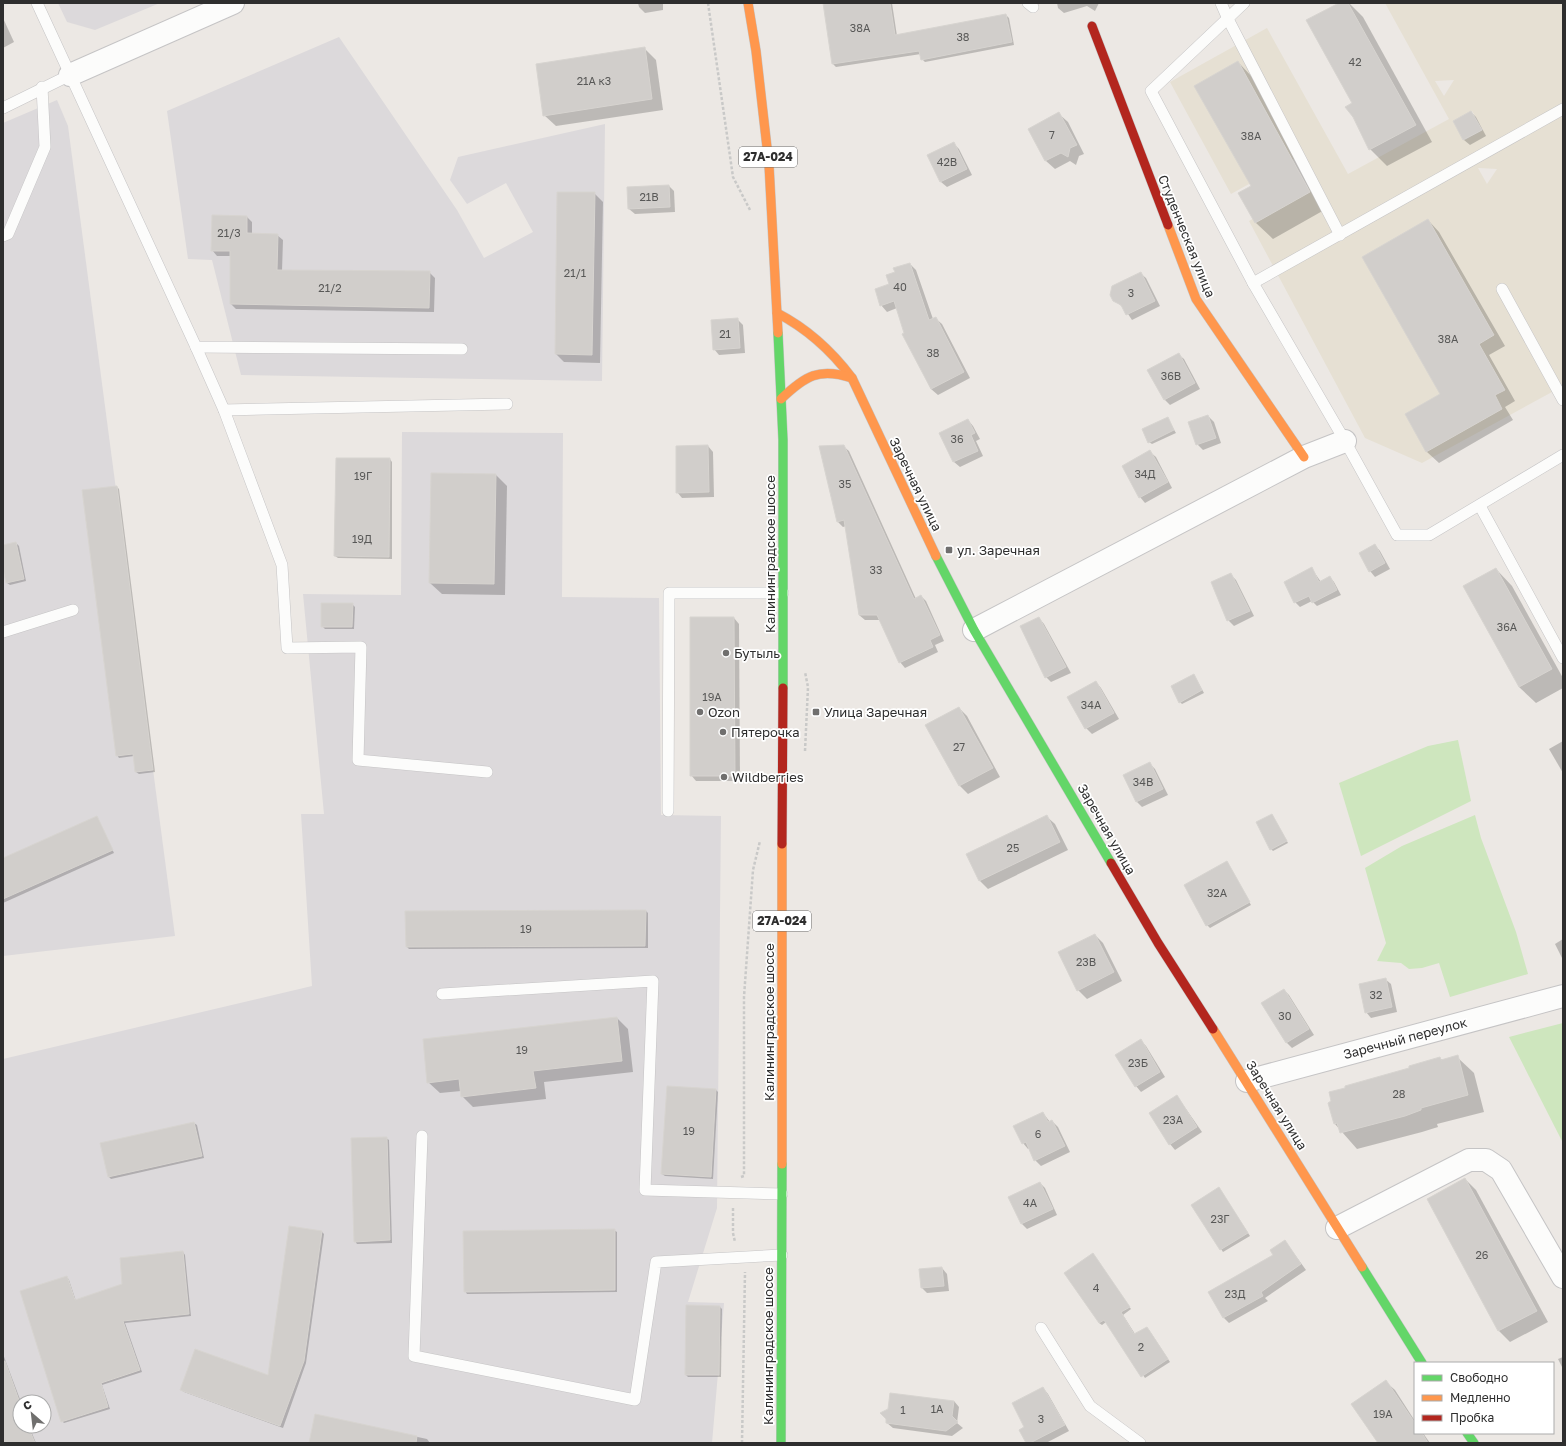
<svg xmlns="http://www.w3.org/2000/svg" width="1566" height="1446" font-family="'Golos Text',sans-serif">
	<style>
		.industrial { fill: #dcd9db; fill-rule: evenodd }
		.education { fill: #e6e0d3; fill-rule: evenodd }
		.green { fill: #cee6be }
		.shadow { fill: #0003 }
		.building { fill: #d1cecb; stroke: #d7d4d0 }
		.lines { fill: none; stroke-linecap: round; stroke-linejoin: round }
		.lane-casing { stroke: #c5c4c5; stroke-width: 12 }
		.street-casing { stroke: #c5c4c5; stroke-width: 24 }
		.fast-casing { stroke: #c5c4c5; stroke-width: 10 }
		.slow-casing { stroke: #c5c4c5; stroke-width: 10 }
		.jam-casing { stroke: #c5c4c5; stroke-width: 10 }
		.path { stroke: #c9c9c8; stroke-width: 2.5; stroke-dasharray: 3 2; stroke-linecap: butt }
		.lane { stroke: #fcfcfb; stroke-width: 11 }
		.street { stroke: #fcfcfb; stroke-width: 22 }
		.fast { stroke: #63d668; stroke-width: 9 }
		.slow { stroke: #ff974d; stroke-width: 9 }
		.jam { stroke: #b3261e; stroke-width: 9 }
		.poi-dot { fill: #706f6e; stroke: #fff; stroke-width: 1.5 }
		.labels { text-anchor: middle; stroke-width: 3.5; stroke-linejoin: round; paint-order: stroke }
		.number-label { font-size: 11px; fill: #585857 }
		.shield { fill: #fff; stroke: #6d6d6d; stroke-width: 1 }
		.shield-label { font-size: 12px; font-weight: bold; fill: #2e2e2e }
		.street-label { font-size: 13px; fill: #2e2e2e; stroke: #fff }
		.poi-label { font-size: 13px; fill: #2e2e2e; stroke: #fff; text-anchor: start }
	</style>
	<rect width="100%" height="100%" fill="#ece8e4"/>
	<g class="industrial">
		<path d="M58 3H160L95 30 67 22Z"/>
		<path d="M339 37 457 210 484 258 533 232 506 183 467 204 450 180 458 157 605 124 602 381 241 375 212 260 188 259 167 111Z"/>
		<path d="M57 100 68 126 175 936 3 956V123Z"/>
		<path d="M402 432 563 433 562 597 659 598 661 815 721 816 717 1208 688 1302 724 1303 712 1443H3V1059L312 986 301 814H324L303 594 401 595ZM20 1402H44V1426H20Z"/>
	</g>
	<path class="education" d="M1385 3H1563V386L1422 463 1365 438 1249 221 1311 186 1296 158 1231 194 1170 82 1267 28 1348 174 1449 119ZM1454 80 1444 96 1435 81ZM1472 111 1483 130 1465 140 1454 121ZM1478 168H1479L1497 169 1487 184Z"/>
	<g class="green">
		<path d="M1458 740 1471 801 1361 856 1339 783 1428 746Z"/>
		<path d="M1475 815 1481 838 1516 932 1528 974 1450 997 1439 963 1422 968 1409 969 1401 963 1377 961 1386 943 1365 868 1402 846Z"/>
		<path d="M1563 1023V1143L1509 1037Z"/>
	</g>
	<g class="shadow">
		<path d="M638 3H663V10L645 13 639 7Z"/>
		<path d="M824 3H892L897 36 1006 15 1009 18 1014 45 925 62 922 59 921 54 836 67 833 64Z"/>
		<path d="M1057 3H1099L1095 11 1087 6 1064 13 1058 8Z"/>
		<path d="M1341 3H1349L1363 17 1432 142 1387 166 1370 149 1354 116Z"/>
		<path d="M3 18 14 42 3 48Z"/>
		<path d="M644 48 656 60 663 110 556 126 544 115Z"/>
		<path d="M1238 62 1254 79 1326 209 1273 239 1256 223 1239 193 1252 186Z"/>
		<path d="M1471 112 1476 117 1486 136 1470 145 1464 140 1454 122Z"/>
		<path d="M1059 114 1068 122 1084 154 1079 156 1076 165 1070 161 1055 169 1046 161 1030 129Z"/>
		<path d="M954 144 959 149 972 175 947 187 941 182 929 156Z"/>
		<path d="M669 186 674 191 675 212 635 214 629 209Z"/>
		<path d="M594 193 603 202 600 363 564 362 556 354Z"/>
		<path d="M247 217 252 222V234L277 235 283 240 282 271 429 272 435 278 434 312 236 309 231 304V256H217L212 250Z"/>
		<path d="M1428 220 1439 232 1505 346 1489 355 1515 401 1505 407 1513 420 1439 463 1427 452 1406 414 1441 394Z"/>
		<path d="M910 264 916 270 933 319 935 318 942 324 970 378 938 395 931 389 905 334 897 308 887 312 881 305 896 273Z"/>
		<path d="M1140 273 1146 278 1160 306 1132 320 1124 308 1114 300Z"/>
		<path d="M737 319 743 325 745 353 719 355 714 349Z"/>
		<path d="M1178 354 1184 359 1200 389 1170 405 1165 400 1149 370Z"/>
		<path d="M1208 416 1214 422 1221 443 1203 450 1197 444Z"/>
		<path d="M1167 418 1176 433 1152 444 1149 442Z"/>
		<path d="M968 420 973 426 980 439 976 441 983 456 960 467 954 462 941 433Z"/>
		<path d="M708 446 713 452 714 497 682 498 677 492Z"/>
		<path d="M843 446 849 451 916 599 921 596 926 601 944 641 935 645 938 652 905 668 900 662 880 620H865L859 615 846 526 843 527 838 522Z"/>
		<path d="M1150 452 1156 457 1172 488 1145 503 1140 497Z"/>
		<path d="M337 459H390L392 462V559L338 558 335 556Z"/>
		<path d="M496 475 507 486 505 595 442 594 430 583Z"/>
		<path d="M117 487 119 489 155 772 139 774 136 772 134 756 119 758 117 755Z"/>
		<path d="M16 543 19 546 26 581 10 585 7 583 3 564V546Z"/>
		<path d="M1375 545 1380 551 1390 569 1375 577 1370 571Z"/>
		<path d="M1312 569 1321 582 1330 577 1334 582 1341 595 1317 606 1312 601 1300 607 1295 602 1285 582Z"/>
		<path d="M1496 569 1512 586 1563 678V688L1536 703 1519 687Z"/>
		<path d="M1230 574 1236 580 1254 616 1234 626 1228 620Z"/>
		<path d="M352 604 355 607 354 629H325L322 626Z"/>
		<path d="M734 618 739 624 740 781H696L691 775Z"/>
		<path d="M1039 618 1044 624 1071 673 1051 682 1046 677Z"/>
		<path d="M1194 675 1204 693 1182 704 1180 702Z"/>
		<path d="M1096 682 1101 688 1119 719 1092 734 1086 728 1069 698Z"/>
		<path d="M959 708 967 716 1000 777 968 794 960 786 927 726Z"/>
		<path d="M1563 741V773L1549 749Z"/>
		<path d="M1149 763 1155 769 1168 795 1142 807 1137 802 1124 776Z"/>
		<path d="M1272 815 1288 843 1273 851 1271 849Z"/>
		<path d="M1046 816 1055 824 1068 850 988 889 979 880Z"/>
		<path d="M97 817 114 853 3 903V860Z"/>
		<path d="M1227 862 1251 905 1210 928 1207 925Z"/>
		<path d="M646 911 648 913V948L409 949 407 947Z"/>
		<path d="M1095 935 1103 943 1122 981 1087 999 1078 990Z"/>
		<path d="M1563 939V960L1555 944Z"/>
		<path d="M1385 979 1391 984 1397 1012 1371 1018 1366 1012Z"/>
		<path d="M1284 990 1289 995 1314 1035 1292 1048 1287 1043 1262 1003Z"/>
		<path d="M617 1018 628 1029 633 1072 544 1082 546 1099 473 1107 462 1096 461 1091 440 1093 428 1082Z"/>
		<path d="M1141 1041 1146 1046 1165 1077 1141 1092 1136 1086Z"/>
		<path d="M1457 1057 1474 1073 1484 1112 1437 1124 1438 1127 1422 1132 1357 1149 1335 1124 1411 1069 1440 1058 1442 1060Z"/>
		<path d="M716 1090 718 1092 713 1179 665 1176 662 1174Z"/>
		<path d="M1177 1096 1202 1132 1175 1150 1170 1144Z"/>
		<path d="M1043 1113 1050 1122 1052 1121 1058 1127 1070 1152 1041 1166 1035 1160 1030 1148 1028 1149 1023 1143Z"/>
		<path d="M194 1123 197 1125 204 1158 111 1179 109 1177 102 1144Z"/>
		<path d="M386 1138 389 1140 392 1243 357 1244 355 1241Z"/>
		<path d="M1465 1179 1476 1190 1548 1322 1510 1342 1499 1331 1428 1199Z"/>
		<path d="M1040 1183 1045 1188 1057 1215 1027 1229 1022 1224 1009 1197Z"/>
		<path d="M1219 1188 1250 1236 1223 1252 1192 1205Z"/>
		<path d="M614 1230 617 1232V1292L467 1294 465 1291Z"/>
		<path d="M322 1232 324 1234 306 1363 283 1428 184 1392 181 1390 269 1377Z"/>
		<path d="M1285 1241 1306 1270 1265 1298 1268 1301 1229 1323 1224 1318 1209 1292 1274 1255Z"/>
		<path d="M183 1252 185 1255 191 1316 125 1323 142 1372 102 1385 110 1409 64 1423 62 1421 67 1277 69 1280 76 1301 123 1285Z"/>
		<path d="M1095 1257 1131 1309 1123 1315 1135 1334 1149 1330 1170 1362 1145 1378 1106 1322 1102 1325 1099 1323Z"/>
		<path d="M942 1268 947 1274 949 1291 927 1293 922 1288Z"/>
		<path d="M720 1307 722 1309 721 1377H688L686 1375Z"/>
		<path d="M3 1354 21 1402 20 1426H29L36 1443H3Z"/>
		<path d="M1563 1357V1369L1558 1359Z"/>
		<path d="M1386 1382 1395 1390 1415 1421V1433H1423L1430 1443H1379Z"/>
		<path d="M1043 1388 1048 1394 1069 1431 1046 1443H1027L1026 1428Z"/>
		<path d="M954 1401 959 1407 957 1423 963 1428 952 1436 893 1428 887 1423Z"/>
		<path d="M316 1415 427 1439 430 1443H310Z"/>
	</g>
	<g class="building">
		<path d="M823 3H890L895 35 1006 14 1012 42 921 60 919 51 832 64Z"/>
		<path d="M1339 3H1348L1416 125 1369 150 1353 117 1345 107 1352 103 1306 20Z"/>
		<path d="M645 47 652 99 543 116 536 64Z"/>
		<path d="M1238 61 1310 192 1255 223 1238 193 1251 186 1194 86Z"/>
		<path d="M1471 111 1482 130 1463 140 1453 121Z"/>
		<path d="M1059 112 1077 145 1070 148 1068 157 1061 153 1045 161 1028 129Z"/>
		<path d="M954 142 967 169 940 182 927 155Z"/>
		<path d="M669 185 670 207 628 209 627 187Z"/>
		<path d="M557 192H595L592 355 555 354Z"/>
		<path d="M212 215 247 216V233L278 234 277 270 430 271 429 308 230 304V251H211Z"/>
		<path d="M1428 219 1494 335 1479 344 1505 390 1495 395 1502 409 1426 452 1405 414 1440 394 1362 257Z"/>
		<path d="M910 263 929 320 936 317 964 372 931 389 902 334 904 333 894 301 880 306 875 289 889 284 886 275 895 272 893 268Z"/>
		<path d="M1141 272 1155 301 1126 315 1121 305 1113 301 1110 295 1112 286Z"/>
		<path d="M738 318 740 348 713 350 711 320Z"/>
		<path d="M1179 353 1195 383 1164 400 1147 370Z"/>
		<path d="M1208 415 1216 438 1196 445 1188 422Z"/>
		<path d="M1168 417 1174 430 1148 443 1142 429Z"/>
		<path d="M968 419 975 433 971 435 978 451 953 462 939 433Z"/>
		<path d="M708 445 709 492 676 493V446Z"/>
		<path d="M844 445 914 599 921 595 940 635 930 640 933 647 899 663 877 615H859L844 520 837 522 819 446Z"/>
		<path d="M1150 450 1168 482 1139 498 1122 466Z"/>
		<path d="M336 458H390L389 557 334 556Z"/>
		<path d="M431 473 496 474 494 584 429 583Z"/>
		<path d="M117 486 153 770 135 772 133 754 116 756 82 490Z"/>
		<path d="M16 542 24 579 6 583 3 569V545Z"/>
		<path d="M1375 544 1385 563 1369 572 1359 553Z"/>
		<path d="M1312 567 1319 582 1330 576 1337 590 1312 603 1309 596 1294 603 1284 582Z"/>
		<path d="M1496 568 1552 669 1519 687 1463 586Z"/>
		<path d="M1231 573 1250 611 1227 621 1211 582Z"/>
		<path d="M321 603H353L352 627H321Z"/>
		<path d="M690 617H734L735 776H690Z"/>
		<path d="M1039 617 1066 667 1045 678 1020 626Z"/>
		<path d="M1194 674 1202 690 1179 703 1171 686Z"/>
		<path d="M1096 681 1114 713 1085 729 1067 697Z"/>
		<path d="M959 707 993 768 959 786 925 725Z"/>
		<path d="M1150 762 1163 789 1136 802 1123 775Z"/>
		<path d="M1272 814 1287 841 1270 850 1256 822Z"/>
		<path d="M1047 815 1060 842 979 881 966 854Z"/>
		<path d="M97 816 113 850 3 899V858Z"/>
		<path d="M1227 861 1250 902 1206 926 1184 885Z"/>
		<path d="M646 910 645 946 406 947 405 911Z"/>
		<path d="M1095 934 1114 972 1077 991 1058 952Z"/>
		<path d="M1386 978 1392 1007 1365 1013 1359 984Z"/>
		<path d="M1284 989 1309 1029 1286 1043 1261 1003Z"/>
		<path d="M617 1017 622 1061 533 1071 536 1088 461 1097 459 1079 427 1083 423 1039Z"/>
		<path d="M1141 1039 1160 1072 1135 1087 1115 1055Z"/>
		<path d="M1458 1055 1468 1095 1421 1108V1110L1405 1116 1340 1133 1337 1123 1334 1124 1328 1103 1331 1101 1329 1092 1345 1088V1086L1409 1068V1066L1440 1057 1441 1060Z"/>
		<path d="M667 1086 716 1089 711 1177 661 1174Z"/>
		<path d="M1177 1095 1197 1127 1169 1145 1149 1113Z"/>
		<path d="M1043 1112 1048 1122 1052 1120 1065 1146 1034 1161 1026 1142 1022 1144 1013 1126Z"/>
		<path d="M194 1122 202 1156 108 1177 100 1143Z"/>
		<path d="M387 1137 390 1240 354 1242 351 1138Z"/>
		<path d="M1465 1178 1537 1311 1498 1331 1427 1199Z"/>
		<path d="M1040 1182 1053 1209 1021 1224 1008 1197Z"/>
		<path d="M1219 1187 1248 1233 1220 1250 1191 1205Z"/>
		<path d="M289 1226 322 1231 304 1361 280 1426 180 1390 195 1349 268 1375Z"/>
		<path d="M615 1229V1290L464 1292 463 1231Z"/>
		<path d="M1285 1240 1301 1264 1261 1292 1263 1296 1223 1318 1208 1292 1273 1255 1270 1250Z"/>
		<path d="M183 1251 189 1314 123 1321 140 1370 101 1383 108 1407 61 1422 20 1291 67 1276 75 1300 122 1284 120 1258Z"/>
		<path d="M1093 1253 1130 1307 1121 1312 1134 1334 1147 1327 1168 1359 1141 1377 1104 1320 1099 1323 1064 1273Z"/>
		<path d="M942 1267 944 1286 921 1288 919 1269Z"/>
		<path d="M686 1305 720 1306 719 1375H685Z"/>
		<path d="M5 1361 20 1403V1426H28L35 1443H3V1362Z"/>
		<path d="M1386 1380 1415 1423V1433H1422L1428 1443H1378L1351 1404Z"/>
		<path d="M1043 1387 1065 1425 1030 1443H1026L1019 1430 1024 1427 1012 1403Z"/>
		<path d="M890 1393 954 1401 952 1416 958 1422 946 1431 886 1423V1419L880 1413 888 1409Z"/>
		<path d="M315 1414 417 1436 416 1443H309Z"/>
	</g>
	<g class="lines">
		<g class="lane-casing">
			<g id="lane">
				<path d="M37 3 196 347 462 349"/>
				<path d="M1028 3 1033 7"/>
				<path d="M1221 3 1228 19 1340 235"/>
				<path d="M1244 3 1151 91 1253 283 1345 441 1397 535H1429L1563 455"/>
				<path d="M3 108 70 75"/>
				<path d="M3 236 8 234 45 147 42 87"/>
				<path d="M1253 283 1563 109"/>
				<path d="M1502 289 1563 400"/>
				<path d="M196 347 224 410 282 565 287 648 361 647 358 760 487 772"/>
				<path d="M224 410 507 404"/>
				<path d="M1480 506 1563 658"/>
				<path d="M3 632 73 610"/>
				<path d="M668 811 669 593H783"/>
				<path d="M442 994 653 981 645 1190 782 1194"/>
				<path d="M422 1136 414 1356 635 1400 656 1262 782 1255"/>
				<path d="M1041 1328 1090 1406 1140 1443"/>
			</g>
		</g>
		<g class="street-casing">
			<g id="street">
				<path d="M70 75 233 3"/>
				<path d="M974 630 1304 457 1345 441"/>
				<path d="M1247 1081 1563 996"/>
				<path d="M1337 1228 1469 1160H1486L1501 1170 1563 1277"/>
			</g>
		</g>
		<g class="fast-casing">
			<g id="fast">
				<path d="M778 333 783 440V688"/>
				<path d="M936 556 974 630 1111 863"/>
				<path d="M1362 1267 1422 1363"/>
				<path d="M1467 1433 1474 1443"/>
				<path d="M781 1443 782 1164"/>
			</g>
		</g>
		<g class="slow-casing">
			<g id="slow">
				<path d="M748 3 756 51 769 165 778 333"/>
				<path d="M1168 225 1196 299 1304 457"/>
				<path d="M777 313C808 329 831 350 852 378L936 556"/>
				<path d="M781 399C805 376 819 367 852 378"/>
				<path d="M1213 1029 1362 1267"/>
				<path d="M782 1164V844"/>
			</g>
		</g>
		<g class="jam-casing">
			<g id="jam">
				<path d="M1092 26 1168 225"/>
				<path d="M782 844 783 688"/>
				<path d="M1111 863 1158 943 1213 1029"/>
			</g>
		</g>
		<g class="path">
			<path d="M708 3 733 177 750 210"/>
			<path d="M805 751 808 687 805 672"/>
			<path d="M741 1177 744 1176V997L753 870 760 841"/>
			<path d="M733 1208V1233L735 1242"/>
			<path d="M742 1443 745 1272"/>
		</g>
		<use href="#lane" class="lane"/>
		<use href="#street" class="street"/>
		<use href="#fast" class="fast"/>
		<use href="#slow" class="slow"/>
		<use href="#jam" class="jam"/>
	</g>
	<g class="poi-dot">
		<rect x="945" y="546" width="8" height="8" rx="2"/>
		<circle cx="726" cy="653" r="4"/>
		<circle cx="700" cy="712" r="4"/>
		<rect x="812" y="708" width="8" height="8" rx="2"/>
		<circle cx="723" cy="732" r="4"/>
		<circle cx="724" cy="777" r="4"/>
	</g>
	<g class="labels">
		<g class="number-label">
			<text x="860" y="32">38А</text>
			<text x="963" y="41">38</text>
			<text x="1355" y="66">42</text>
			<text x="594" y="85">21А к3</text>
			<text x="1052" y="139">7</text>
			<text x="1251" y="140">38А</text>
			<text x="947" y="166">42В</text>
			<text x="649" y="201">21В</text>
			<text x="229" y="237">21/3</text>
			<text x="575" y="277">21/1</text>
			<text x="900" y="291">40</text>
			<text x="330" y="292">21/2</text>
			<text x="1131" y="297">3</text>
			<text x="725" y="338">21</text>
			<text x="1448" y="343">38А</text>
			<text x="933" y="357">38</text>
			<text x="1171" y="380">36В</text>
			<text x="957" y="443">36</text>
			<text x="1145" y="478">34Д</text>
			<text x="363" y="480">19Г</text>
			<text x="845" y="488">35</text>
			<text x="362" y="543">19Д</text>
			<text x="876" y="574">33</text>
			<text x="1507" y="631">36А</text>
			<text x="712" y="701">19А</text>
			<text x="1091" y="709">34А</text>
			<text x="959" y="751">27</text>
			<text x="1143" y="786">34В</text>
			<text x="1013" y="852">25</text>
			<text x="1217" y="897">32А</text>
			<text x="526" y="933">19</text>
			<text x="1086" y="966">23В</text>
			<text x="1376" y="999">32</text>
			<text x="1285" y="1020">30</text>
			<text x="522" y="1054">19</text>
			<text x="1138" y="1067">23Б</text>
			<text x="1399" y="1098">28</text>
			<text x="1173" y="1124">23А</text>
			<text x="689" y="1135">19</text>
			<text x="1038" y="1138">6</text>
			<text x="1030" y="1207">4А</text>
			<text x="1220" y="1223">23Г</text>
			<text x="1482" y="1259">26</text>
			<text x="1096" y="1292">4</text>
			<text x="1235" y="1298">23Д</text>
			<text x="1141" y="1351">2</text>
			<text x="937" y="1413">1А</text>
			<text x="903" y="1414">1</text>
			<text x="1383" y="1418">19А</text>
			<text x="1041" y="1423">3</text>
		</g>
		<g class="shield">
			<rect x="739" y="147" width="58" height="20" rx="3"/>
			<rect x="753" y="911" width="58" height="20" rx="3"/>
		</g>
		<g class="shield-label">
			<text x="768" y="161">27А-024</text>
			<text x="782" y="925">27А-024</text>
		</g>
		<g class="street-label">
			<text transform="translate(1187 236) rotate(68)" y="5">Студенческая улица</text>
			<text transform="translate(916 484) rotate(64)" y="5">Заречная улица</text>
			<text transform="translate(770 554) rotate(-90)" y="5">Калининградское шоссе</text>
			<text transform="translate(1107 829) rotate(60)" y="5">Заречная улица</text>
			<text transform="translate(769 1022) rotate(-90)" y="5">Калининградское шоссе</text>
			<text transform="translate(1405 1038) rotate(-15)" y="5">Заречный переулок</text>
			<text transform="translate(1277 1105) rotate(58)" y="5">Заречная улица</text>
			<text transform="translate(768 1346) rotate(-90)" y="5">Калининградское шоссе</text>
		</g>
		<g class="poi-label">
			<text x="957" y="555">ул. Заречная</text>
			<text x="734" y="658">Бутыль</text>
			<text x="708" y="717">Ozon</text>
			<text x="824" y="717">Улица Заречная</text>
			<text x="731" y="737">Пятерочка</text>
			<text x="732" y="782">Wildberries</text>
		</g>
	</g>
	<rect width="1566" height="1446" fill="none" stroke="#2e2e2e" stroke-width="8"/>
	<rect x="1414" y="1362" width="140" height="72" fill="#ffffff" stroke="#ababab"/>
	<rect x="1422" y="1375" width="20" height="6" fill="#63d668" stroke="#ababab"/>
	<text x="1450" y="1382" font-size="12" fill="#2e2e2e">Свободно</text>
	<rect x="1422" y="1395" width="20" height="6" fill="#ff974d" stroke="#ababab"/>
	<text x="1450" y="1402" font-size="12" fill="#2e2e2e">Медленно</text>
	<rect x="1422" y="1415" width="20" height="6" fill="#b3261e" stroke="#ababab"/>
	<text x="1450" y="1422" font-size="12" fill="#2e2e2e">Пробка</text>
	<g transform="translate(32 1414) rotate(332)"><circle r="19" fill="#ffffff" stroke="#ababab"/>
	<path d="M0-3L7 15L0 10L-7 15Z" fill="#706f6e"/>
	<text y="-6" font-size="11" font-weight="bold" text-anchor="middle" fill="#2e2e2e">С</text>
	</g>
</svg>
